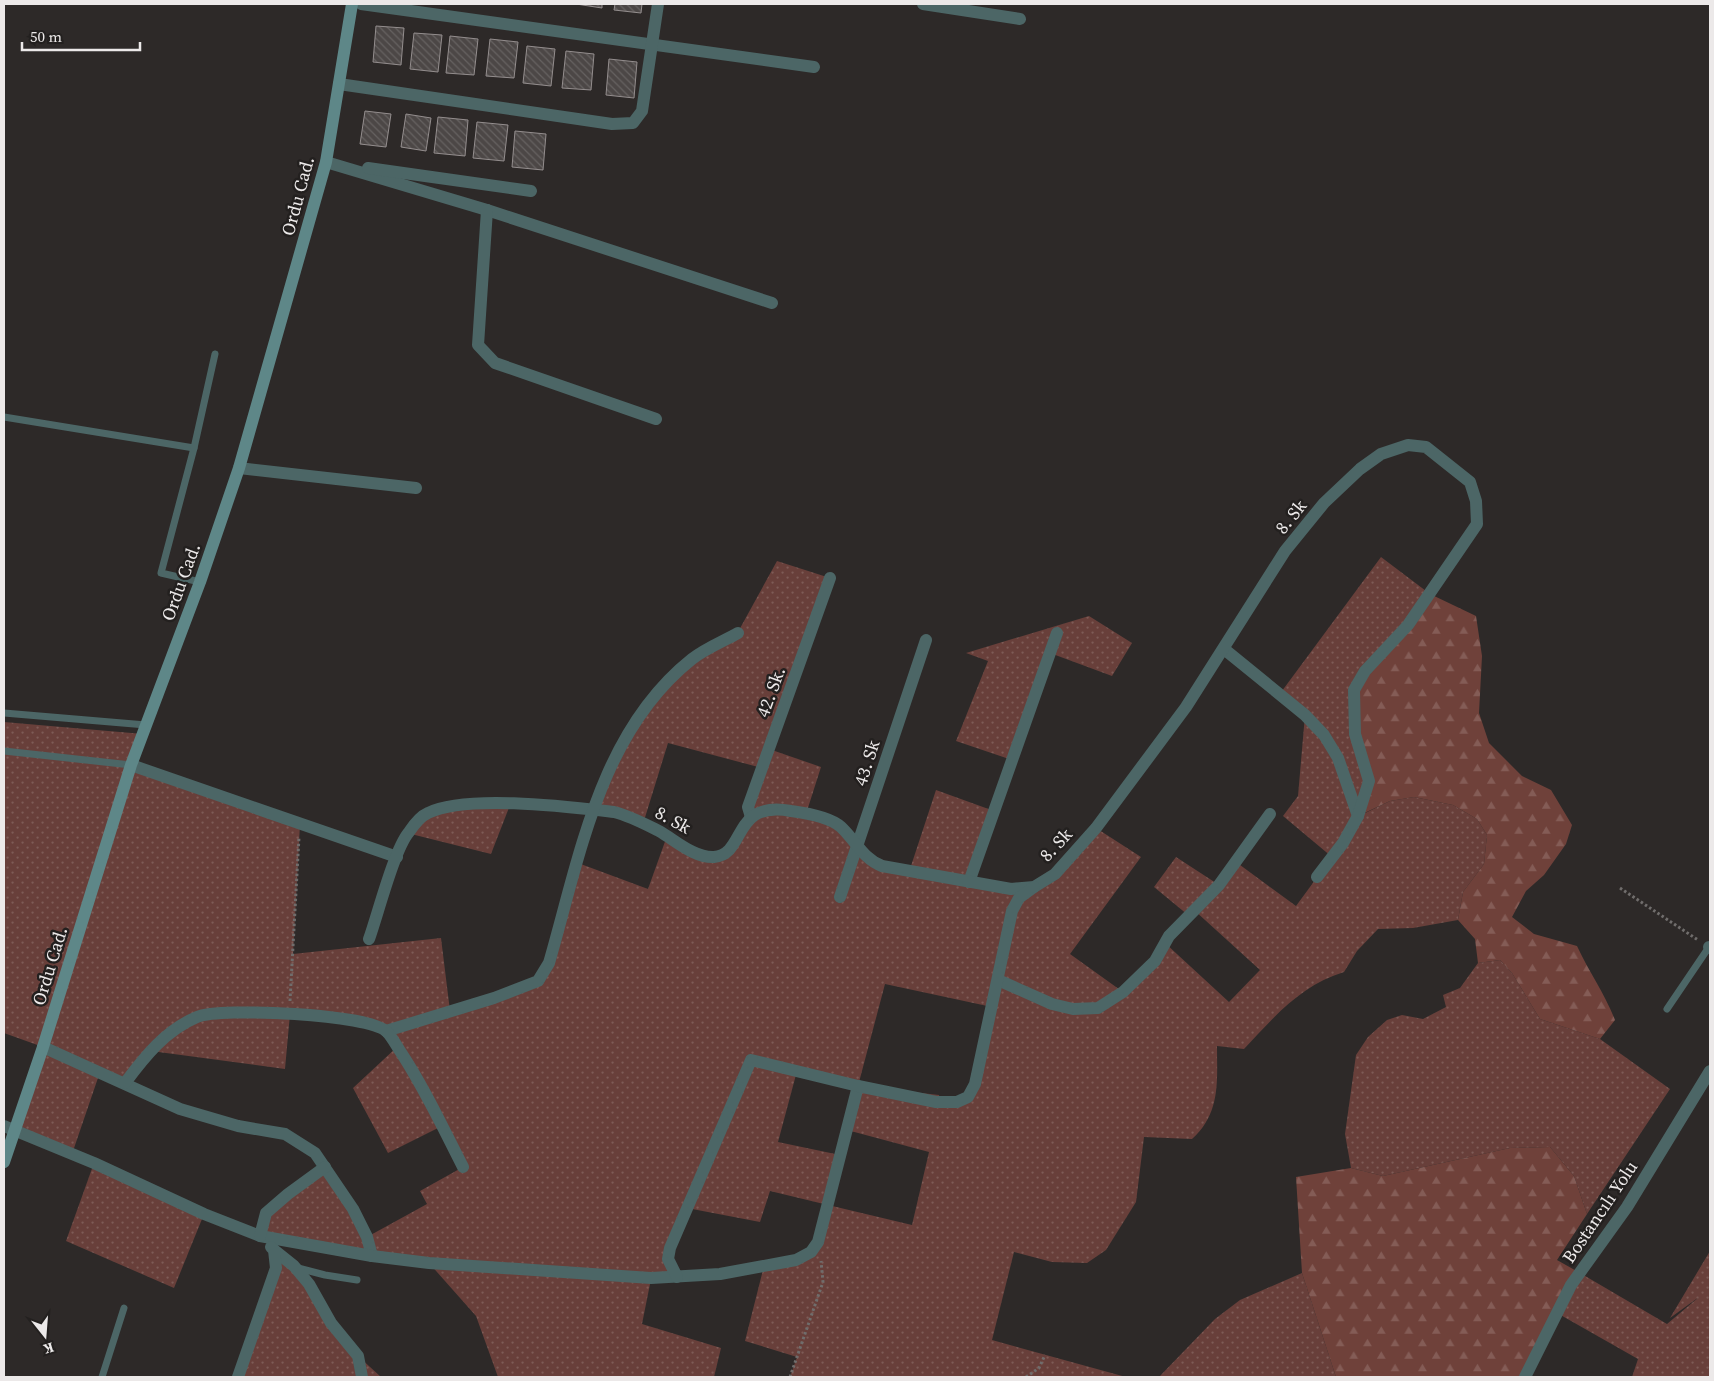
<svg xmlns="http://www.w3.org/2000/svg" width="1714" height="1381" font-family="'Source Serif 4',serif">
	<style>
		.grass { fill: url(#grass-dots); fill-rule: evenodd }
		.forest { fill: url(#forest-firs) }
		.building { fill: url(#building-back-hatch); stroke: #948e8e }
		.lines { fill: none; stroke-linecap: round; stroke-linejoin: round }
		.path { stroke: #706d6c; stroke-width: 3; stroke-dasharray: 2.5 2.5; stroke-linecap: butt }
		.lane { stroke: #4c6666; stroke-width: 7 }
		.street { stroke: #4c6666; stroke-width: 12 }
		.secondary { stroke: #5e8788; stroke-width: 12 }
		.labels { text-anchor: middle; stroke-width: 5; stroke-linejoin: round; paint-order: stroke }
		.street-label { font-size: 18px; fill: #ece9e9; stroke: #23201f }
	</style>
	<defs>
		<pattern id="grass-dots" width="8" height="8" patternUnits="userSpaceOnUse" patternTransform="scale(1.25)"><rect width="8" height="8" fill="#683f3a"/><path d="M2 2h.1M6 6h.1" fill="none" stroke="#7e5b56" stroke-width="1.8" stroke-linecap="round"/></pattern>
		<pattern id="forest-firs" width="22" height="20" patternUnits="userSpaceOnUse" patternTransform="scale(1.25)"><rect width="22" height="20" fill="#6f413a"/><path d="M5 1l3.5 6h-7zM16 11l3.5 6h-7z" fill="#845c56"/></pattern>
		<pattern id="building-back-hatch" width="6" height="6" patternUnits="userSpaceOnUse" patternTransform="scale(1.25)"><rect width="6" height="6" fill="#4c4746"/><path d="M-1 5l2 2M0 0l6 6M5-1l2 2" fill="none" stroke="#666261"/></pattern>
	</defs>
	<rect width="100%" height="100%" fill="#2d2928"/>
	<g class="grass">
		<path d="M1381 557 1430 594 1365 763 1359 816 1390 801 1414 797 1453 805 1477 819 1487 835 1484 864 1463 892 1458 920 1413 928 1378 929 1357 951 1344 972C1301 985 1274 1017 1244 1049L1217 1046C1217 1081 1221 1113 1192 1139L1144 1137 1136 1202 1106 1250 1087 1263 1052 1262 1014 1252 992 1340 1126 1377H790L797 1357 745 1341 764 1266 811 1252 828 1205 770 1191 760 1222 687 1208 670 1248 677 1277 651 1279 642 1324 721 1348 714 1377H498L476 1316 429 1263 260 1236 266 1213 325 1167 367 1237 427 1204 420 1191 463 1167 442 1126 388 1153 353 1088 397 1047 386 1031 290 1014 285 1069 151 1051 125 1083 100 1072 72 1154 15 1130 43 1047 4 1033V722L143 734 131 765 300 824 293 954 441 938 450 1011 538 981 578 863 648 889 667 836 714 857 735 842 762 768 668 743 643 824 594 810 609 769 671 678 738 632 777 561 830 578 769 749 821 767 806 814 823 819 861 850 909 872 936 790 994 811 969 882 1034 887 1096 828 1141 857 1070 954 1123 992 1165 943 1229 1002 1260 970 1194 910 1188 915 1154 887 1176 857 1219 885 1236 862 1296 906 1332 857 1283 816 1298 796 1305 715 1279 695ZM885 984 992 1007 968 1097 940 1102 939 1095 858 1086ZM797 1071 857 1086 847 1130 929 1152 912 1225 828 1205 840 1155 778 1142Z"/>
		<path d="M1089 616 1132 643 1112 676 1050 653 1012 760 956 741 988 661 966 653Z"/>
		<path d="M510 805 491 854 407 833 427 813Z"/>
		<path d="M1500 960 1512 973 1540 1019 1600 1039 1670 1089 1587 1214 1574 1176 1550 1147 1510 1148 1383 1176 1351 1168 1345 1134 1356 1055 1368 1037 1387 1020 1402 1015 1423 1019 1446 1007 1443 995 1460 988 1478 963Z"/>
		<path d="M94 1163 204 1214 174 1288 66 1241Z"/>
		<path d="M274 1250 294 1266 358 1356 381 1377H238L276 1268Z"/>
		<path d="M1710 1251V1377H1632L1638 1359 1557 1313 1580 1273 1667 1324 1699 1297 1670 1318Z"/>
		<path d="M1302 1273 1336 1377H1159L1215 1319 1240 1300Z"/>
	</g>
	<g class="forest">
		<path d="M1430 594 1476 616 1482 656 1479 713 1489 743 1522 776 1551 790 1572 825 1566 844 1544 875 1526 891 1512 917 1534 934 1577 946C1589 972 1605 994 1615 1020L1600 1039 1540 1019 1512 973 1500 960 1478 963 1475 939 1458 920 1463 892 1484 864 1487 835 1477 819 1453 805 1414 797 1390 801 1358 816 1365 797 1354 690Z"/>
		<path d="M1550 1147 1574 1176 1587 1214 1557 1260 1580 1273 1525 1377H1336L1302 1273 1296 1177 1351 1168 1383 1176 1510 1148Z"/>
	</g>
	<g class="building">
		<path d="M576 4H602V8Z"/>
		<path d="M615 4H642L641 13 614 10Z"/>
		<path d="M376 26 404 28 401 65 373 62Z"/>
		<path d="M414 33 442 35 438 72 410 69Z"/>
		<path d="M450 36 478 39 474 75 446 73Z"/>
		<path d="M490 39 518 42 514 78 486 76Z"/>
		<path d="M527 46 555 49 551 86 523 83Z"/>
		<path d="M566 51 594 54 591 90 562 88Z"/>
		<path d="M609 59 637 62 634 98 606 95Z"/>
		<path d="M365 111 391 114 386 147 360 144Z"/>
		<path d="M406 114 431 118 426 151 401 147Z"/>
		<path d="M438 117 468 120 465 156 434 153Z"/>
		<path d="M477 122 508 125 504 161 473 158Z"/>
		<path d="M515 131 546 134 543 170 512 167Z"/>
	</g>
	<g class="lines">
		<g class="path">
			<path d="M1620 888 1698 940"/>
			<path d="M290 1001 299 837"/>
			<path d="M790 1377 823 1282 821 1261"/>
			<path d="M1026 1377 1039 1368 1045 1355"/>
		</g>
		<g class="lane">
			<path d="M4 417 194 448"/>
			<path d="M200 582 161 573 194 448 215 354"/>
			<path d="M4 713 146 725"/>
			<path d="M4 751 131 765"/>
			<path d="M1667 1009 1709 947"/>
			<path d="M298 1268 325 1275 357 1280"/>
			<path d="M102 1377 124 1308"/>
		</g>
		<g class="street">
			<path d="M361 4 814 67"/>
			<path d="M923 4 1020 19"/>
			<path d="M339 84 612 124 633 123 642 111 658 4"/>
			<path d="M326 162 487 210 772 303"/>
			<path d="M368 168 531 191"/>
			<path d="M487 210 478 345 495 363 656 419"/>
			<path d="M239 468 416 488"/>
			<path d="M1224 649 1305 715 1324 735 1338 758 1358 816"/>
			<path d="M131 765 397 857"/>
			<path d="M751 817 748 807 830 578"/>
			<path d="M969 882 1057 633"/>
			<path d="M840 897 926 640"/>
			<path d="M369 939C378 914 394 850 409 832 413 826 421 816 428 813 466 794 570 807 614 812 630 816 645 824 659 831 675 840 694 858 714 857 747 854 731 800 791 811 806 813 830 817 841 827 856 841 863 859 882 866L1011 889 1034 887 1055 874 1096 828 1186 707 1285 551 1324 503 1360 469 1381 454 1408 445 1426 447 1470 482 1476 501 1477 524 1408 625 1365 671 1354 690 1355 734 1369 781 1358 816 1343 843 1317 877"/>
			<path d="M1709 947 1710 948"/>
			<path d="M998 980 1052 1004 1073 1009 1098 1008 1123 992 1155 961 1169 936 1219 885 1270 814"/>
			<path d="M386 1031 494 998 538 981 549 963C580 856 600 732 692 659 706 648 724 641 738 633"/>
			<path d="M43 1047 180 1109 238 1126 285 1134 315 1153 353 1209 367 1237 372 1256"/>
			<path d="M125 1083C145 1056 166 1030 197 1017 221 1007 370 1014 387 1032 392 1037 396 1045 400 1051 424 1087 443 1128 463 1167"/>
			<path d="M4 1126 94 1163 204 1214 260 1236 372 1256 429 1263 651 1278 720 1274 796 1260 811 1252 818 1242 858 1086"/>
			<path d="M260 1236 266 1213 288 1194 325 1167"/>
			<path d="M274 1250 294 1266 309 1284 331 1323 358 1356 362 1377"/>
			<path d="M677 1277 668 1259 670 1248 751 1060 858 1086 936 1102H957L968 1097 975 1084 1012 911 1019 898 1034 887"/>
			<path d="M238 1377 276 1268 274 1250 271 1247"/>
			<path d="M1525 1377 1571 1285 1627 1207 1710 1071"/>
		</g>
		<path class="secondary" d="M4 1162 43 1047 131 765 200 582 239 468 326 162 352 4"/>
	</g>
	<g class="labels">
		<g class="street-label">
			<text transform="translate(298 196) rotate(-75)" y="6">Ordu Cad.</text>
			<text transform="translate(1291 517) rotate(-51)" y="6">8. Sk</text>
			<text transform="translate(181 582) rotate(-70)" y="6">Ordu Cad.</text>
			<text transform="translate(771 692) rotate(-70)" y="6">42. Sk.</text>
			<text transform="translate(867 763) rotate(-72)" y="6">43. Sk</text>
			<text transform="translate(673 820) rotate(29)" y="6">8. Sk</text>
			<text transform="translate(1056 845) rotate(-47)" y="6">8. Sk</text>
			<text transform="translate(50 966) rotate(-73)" y="6">Ordu Cad.</text>
			<text transform="translate(1600 1212) rotate(-56)" y="6">Bostancılı Yolu</text>
		</g>
	</g>
	<rect width="1714" height="1381" fill="none" stroke="#ece9e9" stroke-width="10"/>
	<g transform="translate(45 1336) rotate(163)" stroke="#23201f" stroke-width="4" paint-order="stroke">
	<path d="M0-4L9 19L0 12L-9 19Z" fill="#ece9e9"/>
	<text y="-8" font-size="14" font-weight="bold" text-anchor="middle" fill="#ece9e9">K</text>
	</g>
	<path d="M22 42v8h118v-8" fill="none" stroke="#ece9e9" stroke-width="2.5"/>
	<text x="30" y="42" font-size="15" fill="#ece9e9" stroke="#23201f" stroke-width="4" paint-order="stroke">50 m</text>
</svg>
